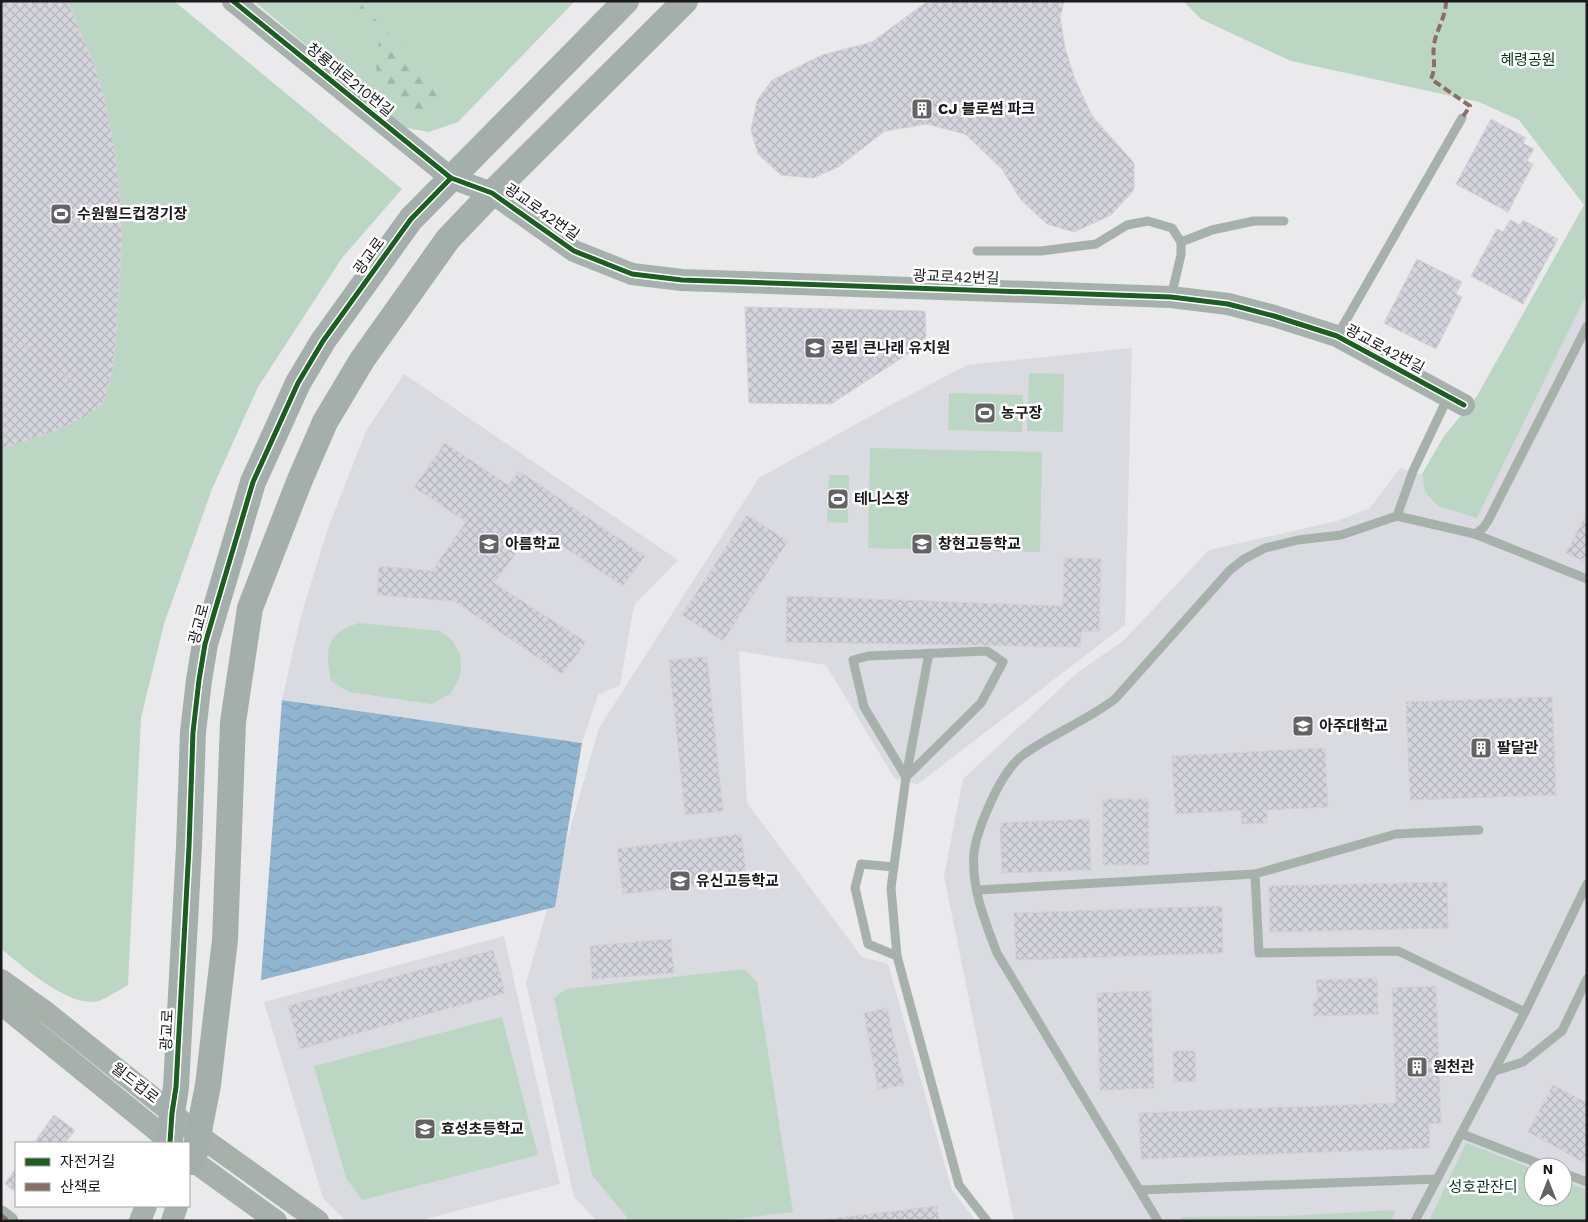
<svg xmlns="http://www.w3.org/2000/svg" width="1588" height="1222" font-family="'Work Sans','Noto Sans KR',sans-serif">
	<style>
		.built { fill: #dadae1; fill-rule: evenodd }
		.green { fill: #bcd6c4 }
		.forest { fill: url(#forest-firs) }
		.water { fill: url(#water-waves) }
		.building { fill: url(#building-cross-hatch); stroke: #d2d2d3 }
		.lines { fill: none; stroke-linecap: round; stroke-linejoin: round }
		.service { stroke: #a7b1ac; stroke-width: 9 }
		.minor { stroke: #a7b1ac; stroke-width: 19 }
		.tertiary { stroke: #a7b1ac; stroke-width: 22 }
		.secondary { stroke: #a4afab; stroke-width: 26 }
		.quiet { stroke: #8d6e63; stroke-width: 4; stroke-dasharray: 8 4; stroke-linecap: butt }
		.cycleway-casing { stroke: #fff; stroke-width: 8 }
		.cycleway { stroke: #1b5e20; stroke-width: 5 }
		.labels { text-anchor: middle; stroke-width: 5; stroke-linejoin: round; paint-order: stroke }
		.park-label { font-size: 15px; fill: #073319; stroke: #fff }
		.street-label { font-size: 15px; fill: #1a1a1c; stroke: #fff }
		.poi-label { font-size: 15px; font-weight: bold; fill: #1a1a1c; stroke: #fff; text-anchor: start }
	</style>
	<defs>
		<pattern id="forest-firs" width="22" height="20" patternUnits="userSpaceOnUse" patternTransform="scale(1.25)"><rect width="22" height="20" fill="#bcd6c4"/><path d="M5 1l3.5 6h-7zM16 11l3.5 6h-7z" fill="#a1b7a8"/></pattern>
		<pattern id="water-waves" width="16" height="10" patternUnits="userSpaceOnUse" patternTransform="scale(1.25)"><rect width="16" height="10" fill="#8fb5d0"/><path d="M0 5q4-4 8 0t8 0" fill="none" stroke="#7b9bb2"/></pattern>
		<pattern id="building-cross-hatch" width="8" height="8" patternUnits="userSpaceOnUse" patternTransform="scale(1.25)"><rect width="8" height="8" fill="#d4d4dd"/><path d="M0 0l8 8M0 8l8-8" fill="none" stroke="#b5b5bd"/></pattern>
	</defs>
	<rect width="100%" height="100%" fill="#eaeaec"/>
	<g class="built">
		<path d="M1587 294V1221H1014L944 876 963 779 1077 673 1123 641 1209 550 1337 521 1370 508 1400 468 1422 474 1425 492 1477 518ZM1533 1167H1563V1197H1533Z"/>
		<path d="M1132 348 1125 625 918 784 895 779 826 665 739 651 747 803 862 957 888 964 952 1190 976 1221H597L574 1197 526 983 599 728 759 478 887 407 967 365Z"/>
		<path d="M404 374 678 560 634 605 620 685 598 695 582 743 282 700 301 616 328 528 367 429Z"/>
		<path d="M504 936 560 1184 418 1221H346L323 1198 264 1002Z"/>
	</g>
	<g class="green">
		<path d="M1 1H174L402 189 342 258 258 387 212 489 164 624 141 718 128 985C120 989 102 1002 94 1002 63 1003 24 967 1 949Z"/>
		<path d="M254 1H575L458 122 429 132 402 127Z"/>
		<path d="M1183 1H1587V294L1477 518 1438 506 1425 492 1422 474 1444 436 1477 396 1584 205 1519 120 1479 102 1291 61 1201 19Z"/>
		<path d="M1029 373 1064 374 1063 432 1027 431Z"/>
		<path d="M949 393 1023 395 1022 432 948 430Z"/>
		<path d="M870 448 1042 452 1040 552 868 548Z"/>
		<path d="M829 475H849L848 523 827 522Z"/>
		<path d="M359 623 440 631 451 639 460 654 461 671 458 681 450 694 432 704 349 692 331 681C325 648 325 634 359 623Z"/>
		<path d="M744 969 757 982 793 1212 717 1221H630L592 1175 554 998 566 989Z"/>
		<path d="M502 1017 538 1155 362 1200 346 1178 314 1066Z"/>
		<path d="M1466 1143 1533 1169V1197H1563V1181L1587 1190V1221H1429Z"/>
		<path d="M1396 1210 1391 1221H1183L1181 1217 1286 1216Z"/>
	</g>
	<path class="forest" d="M344 1H358L436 83 439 100 432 111 413 110 394 90 377 75 375 54 383 32 353 11Z"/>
	<path class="water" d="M282 700 582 743 555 907 261 980Z"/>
	<g class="building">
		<path d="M1 1H67L71 8 94 64 105 101 115 152 120 196 122 232 116 339 112 373 103 404 85 417 53 432 1 449Z"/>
		<path d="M1 1H67L94 64 105 101 115 152 120 196 122 232 116 339 112 373 103 404 1 327Z"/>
		<path d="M928 1H1064L1060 17 1065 48 1074 77 1092 116 1134 163V190L1111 215 1074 232 1047 224 1021 200 1002 169 965 134 927 124 885 131 838 167 813 178 781 175 758 154 751 130 757 101 772 80 822 55 872 42Z"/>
		<path d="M1491 119 1526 138 1523 143 1534 149 1527 161 1533 164 1508 212 1456 184Z"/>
		<path d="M1510 220 1520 225 1523 220 1558 239 1523 304 1471 276 1497 229 1503 232Z"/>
		<path d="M1417 259 1462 282 1456 294 1462 297 1436 349 1384 323Z"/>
		<path d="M745 307 925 311 926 342 831 404 749 403Z"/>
		<path d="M445 443 508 485 519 471 645 556 623 586 535 528 494 583 586 642 562 674 454 601 377 595 379 566 432 571 466 522 414 487Z"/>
		<path d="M1587 513V563L1566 553Z"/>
		<path d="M747 515 788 541 723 641 682 615Z"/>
		<path d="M1064 558 1101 559 1099 631H1082L1080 647 786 642 787 596 1063 606Z"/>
		<path d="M707 657 723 811 685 815 669 660Z"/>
		<path d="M1552 697 1556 795 1410 800 1406 702Z"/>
		<path d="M1325 748 1328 807 1267 810V823L1242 824 1241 810 1175 814 1172 756Z"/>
		<path d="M1103 799H1148L1149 865H1103Z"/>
		<path d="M1089 819 1091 870 1002 873 1000 823Z"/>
		<path d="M741 834 747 879 623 894 617 849Z"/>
		<path d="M1447 882 1448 928 1270 932 1269 886Z"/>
		<path d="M1222 906 1223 953 1016 960 1014 913Z"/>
		<path d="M671 939 674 973 592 979 590 946Z"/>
		<path d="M493 950 505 993 300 1049 288 1006Z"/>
		<path d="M1377 978 1378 1014 1314 1016 1313 1003 1318 1001 1316 980Z"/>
		<path d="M1436 986 1441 1123 1429 1124 1430 1148 1141 1159 1139 1113 1396 1103 1392 988Z"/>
		<path d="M1151 991 1154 1088 1100 1090 1097 993Z"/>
		<path d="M887 1008 904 1085 878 1089 864 1013Z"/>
		<path d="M1173 1051H1195L1196 1081 1174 1082Z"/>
		<path d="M1553 1085 1587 1103V1164L1528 1132Z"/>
		<path d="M54 1115 75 1130 65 1143H34Z"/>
		<path d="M16 1168V1192L5 1184Z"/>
		<path d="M937 1206 939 1221H821V1220Z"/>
	</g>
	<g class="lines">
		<g class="service">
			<path d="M1181 242 1212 230 1254 221H1284"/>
			<path d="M977 251H1041L1096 244 1127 225 1148 221 1172 228 1181 242V255L1171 297"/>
			<path d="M1337 336 1462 118"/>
			<path d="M1397 516 1413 471 1448 397"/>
			<path d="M1475 534 1483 528 1488 521 1587 326"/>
			<path d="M987 651 1003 662 981 703 906 777 864 707 853 660 868 656Z"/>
			<path d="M929 653 906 777 891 888 897 956 959 1185 987 1221"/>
			<path d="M1479 830 1396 834 1255 874 1259 953 1398 951 1525 1012"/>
			<path d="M894 867 861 864 855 888 868 944 897 956"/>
			<path d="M977 890 1255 874"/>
			<path d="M1495 1071 1523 1062 1562 1031 1587 979"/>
			<path d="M1462 1134 1548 1167"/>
			<path d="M1563 1173 1587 1182"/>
			<path d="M1140 1190 1437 1179"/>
			<path d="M1158 1221 997 953C985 922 971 887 974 853 976 834 986 812 994 795 1001 781 1011 764 1023 755 1052 734 1086 721 1115 699L1230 570 1244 559 1265 548 1298 540 1341 535 1397 516 1475 534 1587 579"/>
			<path d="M1415 1221 1525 1012 1587 884"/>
		</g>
		<path class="minor" d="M1 1215 9 1221"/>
		<g class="tertiary">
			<path d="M233 1 451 178 492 193 574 251 632 274 682 280 1171 297 1228 304 1274 316 1337 336 1464 405"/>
			<path d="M1 980 47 1013 172 1113 198 1135 318 1221"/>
			<path d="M1 1004 172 1143"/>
			<path d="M189 1158 276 1221"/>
			<path d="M140 1221 146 1206"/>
			<path d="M172 1221 177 1206"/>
		</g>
		<g class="secondary">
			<path d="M170 1142 172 1113 176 1087 189 847 193 732 199 680 205 644 253 482 298 383 323 341 411 219 626 1"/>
			<path d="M193 1162 208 1085 225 940 233 722 250 608 299 482 325 422 362 360 448 239 492 193 685 1"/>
		</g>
		<g class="quiet">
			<path d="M1446 1C1446 16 1437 29 1434 44 1432 59 1437 65 1431 79L1470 106 1462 118"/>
			<path d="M1 1215 9 1221"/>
		</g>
		<g class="cycleway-casing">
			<g id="cycleway">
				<path d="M233 1 451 178 492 193 574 251 632 274 682 280 1171 297 1228 304 1274 316 1337 336 1464 405"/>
				<path d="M170 1142 172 1113 176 1087 189 847 193 732 199 680 205 644 253 482 298 383 323 341 411 219 451 178"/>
			</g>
		</g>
		<use href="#cycleway" class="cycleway"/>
	</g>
	<defs>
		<g id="building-square" transform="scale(1.125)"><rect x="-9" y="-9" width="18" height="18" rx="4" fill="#636365" stroke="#fff"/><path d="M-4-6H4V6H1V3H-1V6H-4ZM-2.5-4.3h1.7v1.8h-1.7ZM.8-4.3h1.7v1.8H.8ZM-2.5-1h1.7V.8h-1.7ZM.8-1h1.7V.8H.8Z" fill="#fff"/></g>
		<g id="stadium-square" transform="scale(1.125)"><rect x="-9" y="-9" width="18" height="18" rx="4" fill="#636365" stroke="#fff"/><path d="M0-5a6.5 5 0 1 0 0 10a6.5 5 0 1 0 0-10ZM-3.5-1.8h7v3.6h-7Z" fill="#fff"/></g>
		<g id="school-square" transform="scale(1.125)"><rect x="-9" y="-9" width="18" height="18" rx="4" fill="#636365" stroke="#fff"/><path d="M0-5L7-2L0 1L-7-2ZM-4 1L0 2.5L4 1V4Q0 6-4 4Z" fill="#fff"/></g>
		<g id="university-square" transform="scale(1.125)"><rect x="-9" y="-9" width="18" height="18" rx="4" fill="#636365" stroke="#fff"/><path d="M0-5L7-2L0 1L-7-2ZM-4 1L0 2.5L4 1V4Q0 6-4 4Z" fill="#fff"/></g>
	</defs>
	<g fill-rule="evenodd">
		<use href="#building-square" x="922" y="109"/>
		<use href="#stadium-square" x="61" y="214"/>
		<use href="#school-square" x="815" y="348"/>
		<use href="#stadium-square" x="985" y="413"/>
		<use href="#stadium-square" x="838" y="499"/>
		<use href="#school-square" x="489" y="544"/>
		<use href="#school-square" x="922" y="544"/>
		<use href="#university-square" x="1303" y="726"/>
		<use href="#building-square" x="1481" y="748"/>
		<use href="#school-square" x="680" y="881"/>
		<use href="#building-square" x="1417" y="1067"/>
		<use href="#school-square" x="425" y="1129"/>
	</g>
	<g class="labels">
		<g class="park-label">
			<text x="1528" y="65">혜령공원</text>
			<text x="1483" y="1192">성호관잔디</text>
		</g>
		<g class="street-label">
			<text transform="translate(350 80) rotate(39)" y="5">창룡대로210번길</text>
			<text transform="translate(542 212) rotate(35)" y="5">광교로42번길</text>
			<text transform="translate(369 256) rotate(-54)" y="5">광교로</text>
			<text transform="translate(956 277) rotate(2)" y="5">광교로42번길</text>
			<text transform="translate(1385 349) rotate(28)" y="5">광교로42번길</text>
			<text transform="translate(199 624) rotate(-75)" y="5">광교로</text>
			<text transform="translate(167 1030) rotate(-87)" y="5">광교로</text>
			<text transform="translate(135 1083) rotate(38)" y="5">월드컵로</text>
		</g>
		<g class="poi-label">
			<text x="938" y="114">CJ 블로썸 파크</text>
			<text x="77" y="219">수원월드컵경기장</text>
			<text x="831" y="353">공립 큰나래 유치원</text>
			<text x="1001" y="418">농구장</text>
			<text x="854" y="504">테니스장</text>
			<text x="505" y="549">아름학교</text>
			<text x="938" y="549">창현고등학교</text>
			<text x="1319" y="731">아주대학교</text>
			<text x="1497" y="753">팔달관</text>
			<text x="696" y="886">유신고등학교</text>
			<text x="1433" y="1072">원천관</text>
			<text x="441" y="1134">효성초등학교</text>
		</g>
	</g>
	<rect width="1588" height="1222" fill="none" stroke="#1a1a1c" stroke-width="5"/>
	<rect x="15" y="1142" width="175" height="65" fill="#ffffff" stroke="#a3a3a4"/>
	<rect x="25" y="1158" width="25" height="8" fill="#1b5e20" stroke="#a3a3a4"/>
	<text x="60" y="1167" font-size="15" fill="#1a1a1c">자전거길</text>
	<rect x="25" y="1183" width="25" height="8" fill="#8d6e63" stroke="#a3a3a4"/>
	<text x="60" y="1192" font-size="15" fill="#1a1a1c">산책로</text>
	<g transform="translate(1548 1182)"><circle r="24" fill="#ffffff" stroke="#a3a3a4"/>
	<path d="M0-4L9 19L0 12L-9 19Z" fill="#636365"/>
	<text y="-8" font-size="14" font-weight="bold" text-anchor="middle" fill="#1a1a1c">N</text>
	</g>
</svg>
